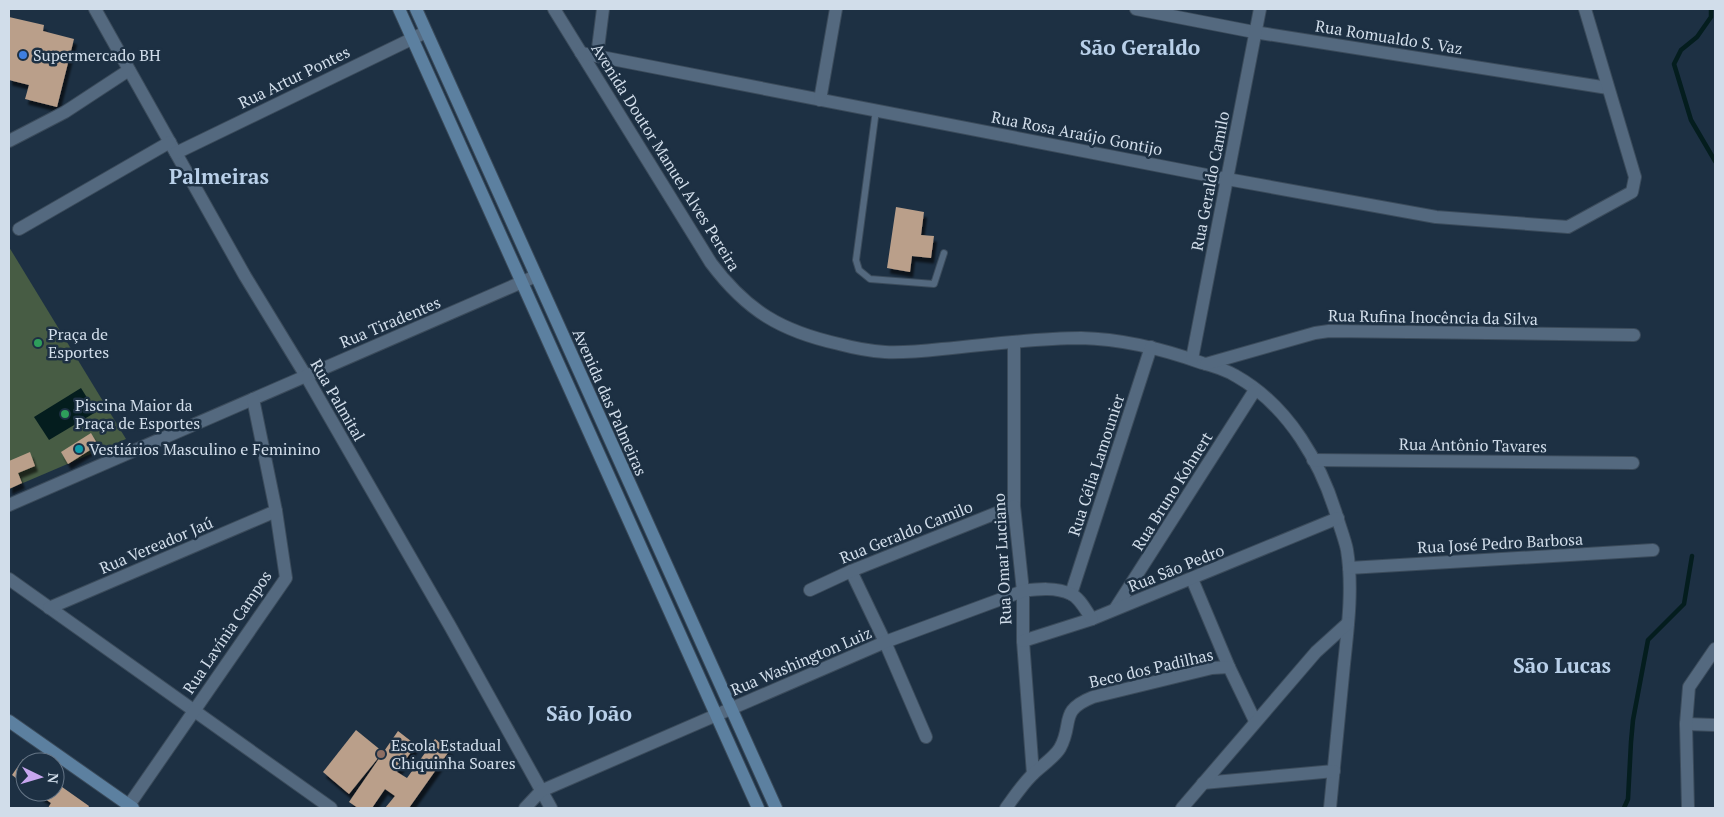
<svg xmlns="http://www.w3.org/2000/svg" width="1724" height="817" font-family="'PT Serif',serif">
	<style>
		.green { fill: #475c44 }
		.water { fill: #041d1e }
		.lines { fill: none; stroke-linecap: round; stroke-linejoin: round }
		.stream { stroke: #041d1e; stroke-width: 4.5 }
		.building { fill: #ba9f8a; filter: url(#shadow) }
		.service-casing { stroke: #3b4b5b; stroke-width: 8 }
		.minor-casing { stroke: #3b4b5b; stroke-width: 14 }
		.secondary-casing { stroke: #3b4b5b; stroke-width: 14 }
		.service { stroke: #54697f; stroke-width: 6 }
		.minor { stroke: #54697f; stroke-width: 12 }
		.secondary { stroke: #5c80a0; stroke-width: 12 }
		.shop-dot { fill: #3f7fe0; stroke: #1d3043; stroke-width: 2 }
		.leisure-dot { fill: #2e9e5b; stroke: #1d3043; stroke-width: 2 }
		.culture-dot { fill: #0f9aa8; stroke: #1d3043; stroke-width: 2 }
		.education-dot { fill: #8d6e63; stroke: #1d3043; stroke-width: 2 }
		.labels { text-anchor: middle; stroke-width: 5; stroke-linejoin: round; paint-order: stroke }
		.street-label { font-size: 16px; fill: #d1ddea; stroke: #1d3043 }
		.poi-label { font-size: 16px; fill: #d1ddea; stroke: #1d3043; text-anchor: start }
		.district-label { font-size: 21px; font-weight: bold; fill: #b9d0e9; stroke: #1d3043 }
	</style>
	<defs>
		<filter id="shadow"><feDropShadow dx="3" dy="5.5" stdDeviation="1" flood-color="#0009"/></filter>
	</defs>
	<rect width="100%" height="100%" fill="#1d3043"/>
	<path class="green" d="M9 247 126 439 9 489Z"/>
	<path class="water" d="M81 388 96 412 49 440 34 417Z"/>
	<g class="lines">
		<g class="stream">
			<path d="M1711 9V17L1697 37 1681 50 1674 64 1691 120 1715 161"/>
			<path d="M1624 808 1628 799 1631 742 1633 720 1648 640 1684 604 1692 556"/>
		</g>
	</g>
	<g class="building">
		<path d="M9 17 44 25 43 31 74 39 57 107 25 99 29 85 9 80Z"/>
		<path d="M896 207 924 212 921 235 934 236 931 258 912 256 910 272 887 268Z"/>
		<path d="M91 433 98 445 68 464 61 452Z"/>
		<path d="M30 452 35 466 18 473 22 483 9 489V461Z"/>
		<path d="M356 730 383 752 349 794 323 772Z"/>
		<path d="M398 731 416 745 397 772 407 778 435 739 450 750 409 808H385L395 796 385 789 372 808H358L349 802Z"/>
		<path d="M23 759 28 762H25V785L12 775Z"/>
		<path d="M55 782 89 806 88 808H48L51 803 35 792H55Z"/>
	</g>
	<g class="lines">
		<g class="service-casing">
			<path id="service" d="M876 110 856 260 859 270 870 279 934 284 944 253"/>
		</g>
		<g class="minor-casing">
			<g id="minor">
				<path d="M95 9 245 276 306 376 450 626 551 808"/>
				<path d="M554 9 711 263C747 311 781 331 839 344 854 348 869 351 885 352 904 353 923 351 942 349 988 345 1034 338 1081 338 1123 339 1163 349 1202 363 1214 366 1226 370 1236 376 1289 406 1322 464 1338 520 1341 530 1345 540 1347 550 1353 587 1348 627 1344 664 1339 712 1335 760 1330 808"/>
				<path d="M1136 9 1254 32 1608 88"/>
				<path d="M581 53 1227 179 1436 217 1568 227 1632 192 1635 177 1585 9"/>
				<path d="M597 56 603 9"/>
				<path d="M820 100 836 9"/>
				<path d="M9 141 65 112 129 70"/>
				<path d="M176 153 426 32"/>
				<path d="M19 229 170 142"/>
				<path d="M1014 342V506L1023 591V641L1033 774"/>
				<path d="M1192 359 1260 9"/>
				<path d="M1206 364 1315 333 1329 331 1634 335"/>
				<path d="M1313 460 1633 463"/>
				<path d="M9 505 536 276"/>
				<path d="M1349 568 1653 550"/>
				<path d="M851 571 885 642 926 737"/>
				<path d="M9 579 331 808"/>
				<path d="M1192 579 1229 667 1255 721"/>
				<path d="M810 590 851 571 1014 506"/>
				<path d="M1071 594 1151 347"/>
				<path d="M49 608 276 511"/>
				<path d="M1115 609 1255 390"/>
				<path d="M1023 641 1092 619 1338 518"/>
				<path d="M1686 724 1715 725"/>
				<path d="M1203 783 1334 771"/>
				<path d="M129 805 286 578 276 511 253 399"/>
				<path d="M525 808 541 791 885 642 1023 591C1038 589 1056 587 1071 594 1080 598 1086 611 1092 619"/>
				<path d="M1006 808C1014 797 1022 785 1032 775 1040 767 1055 757 1060 748 1074 723 1058 711 1093 697L1212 668 1229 667"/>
				<path d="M1182 808 1316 652 1348 623"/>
				<path d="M1688 808 1686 724 1689 687 1715 649"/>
			</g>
		</g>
		<g class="secondary-casing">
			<g id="secondary">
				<path d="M399 9 758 808"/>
				<path d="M416 9 776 808"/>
				<path d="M9 721 133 808"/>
			</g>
		</g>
		<use href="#service" class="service"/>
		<use href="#minor" class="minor"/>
		<use href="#secondary" class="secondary"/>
	</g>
	<circle class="shop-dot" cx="23" cy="55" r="5"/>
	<g class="leisure-dot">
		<circle cx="38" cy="343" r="5"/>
		<circle cx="65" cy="414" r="5"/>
	</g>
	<circle class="culture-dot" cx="79" cy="449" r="5"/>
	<circle class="education-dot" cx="381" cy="754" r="5"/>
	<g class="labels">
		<g class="street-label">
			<text transform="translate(1389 37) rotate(9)" y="6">Rua Romualdo S. Vaz</text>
			<text transform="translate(294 77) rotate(-26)" y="6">Rua Artur Pontes</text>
			<text transform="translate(1077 133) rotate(11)" y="6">Rua Rosa Araújo Gontijo</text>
			<text transform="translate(666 157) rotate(58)" y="6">Avenida Doutor Manuel Alves Pereira</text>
			<text transform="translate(1210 181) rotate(-79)" y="6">Rua Geraldo Camilo</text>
			<text transform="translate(1433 317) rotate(1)" y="6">Rua Rufina Inocência da Silva</text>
			<text transform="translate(390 322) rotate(-23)" y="6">Rua Tiradentes</text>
			<text transform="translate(338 400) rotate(60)" y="6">Rua Palmital</text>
			<text transform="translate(610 402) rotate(66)" y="6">Avenida das Palmeiras</text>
			<text transform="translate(1473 445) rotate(1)" y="6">Rua Antônio Tavares</text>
			<text transform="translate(1096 465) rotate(-72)" y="6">Rua Célia Lamounier</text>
			<text transform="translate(1172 491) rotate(-58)" y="6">Rua Bruno Kohnert</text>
			<text transform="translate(906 532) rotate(-22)" y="6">Rua Geraldo Camilo</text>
			<text transform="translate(1500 543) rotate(-3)" y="6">Rua José Pedro Barbosa</text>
			<text transform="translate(156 545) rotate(-23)" y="6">Rua Vereador Jaú</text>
			<text transform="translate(1002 559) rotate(-93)" y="6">Rua Omar Luciano</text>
			<text transform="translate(1176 568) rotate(-22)" y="6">Rua São Pedro</text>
			<text transform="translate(227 632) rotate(-56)" y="6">Rua Lavínia Campos</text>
			<text transform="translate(801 661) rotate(-23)" y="6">Rua Washington Luiz</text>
			<text transform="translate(1151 668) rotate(-13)" y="6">Beco dos Padilhas</text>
		</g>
		<g class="poi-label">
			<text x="33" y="61">Supermercado BH</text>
			<text x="48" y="340">Praça de<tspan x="48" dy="18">Esportes</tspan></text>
			<text x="75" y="411">Piscina Maior da<tspan x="75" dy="18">Praça de Esportes</tspan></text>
			<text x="89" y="455">Vestiários Masculino e Feminino</text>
			<text x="391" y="751">Escola Estadual<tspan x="391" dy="18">Chiquinha Soares</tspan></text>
		</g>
		<g class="district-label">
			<text x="1140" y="55">São Geraldo</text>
			<text x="219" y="184">Palmeiras</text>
			<text x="1562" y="673">São Lucas</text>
			<text x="589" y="721">São João</text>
		</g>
	</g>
	<rect width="1724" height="817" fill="none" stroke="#d1ddea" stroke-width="20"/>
	<g transform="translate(40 777) rotate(95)"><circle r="24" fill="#1d3043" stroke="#657586"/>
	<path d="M0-4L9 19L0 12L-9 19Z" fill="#c7a6ef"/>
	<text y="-8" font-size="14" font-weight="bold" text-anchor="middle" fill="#d1ddea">N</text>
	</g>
</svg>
